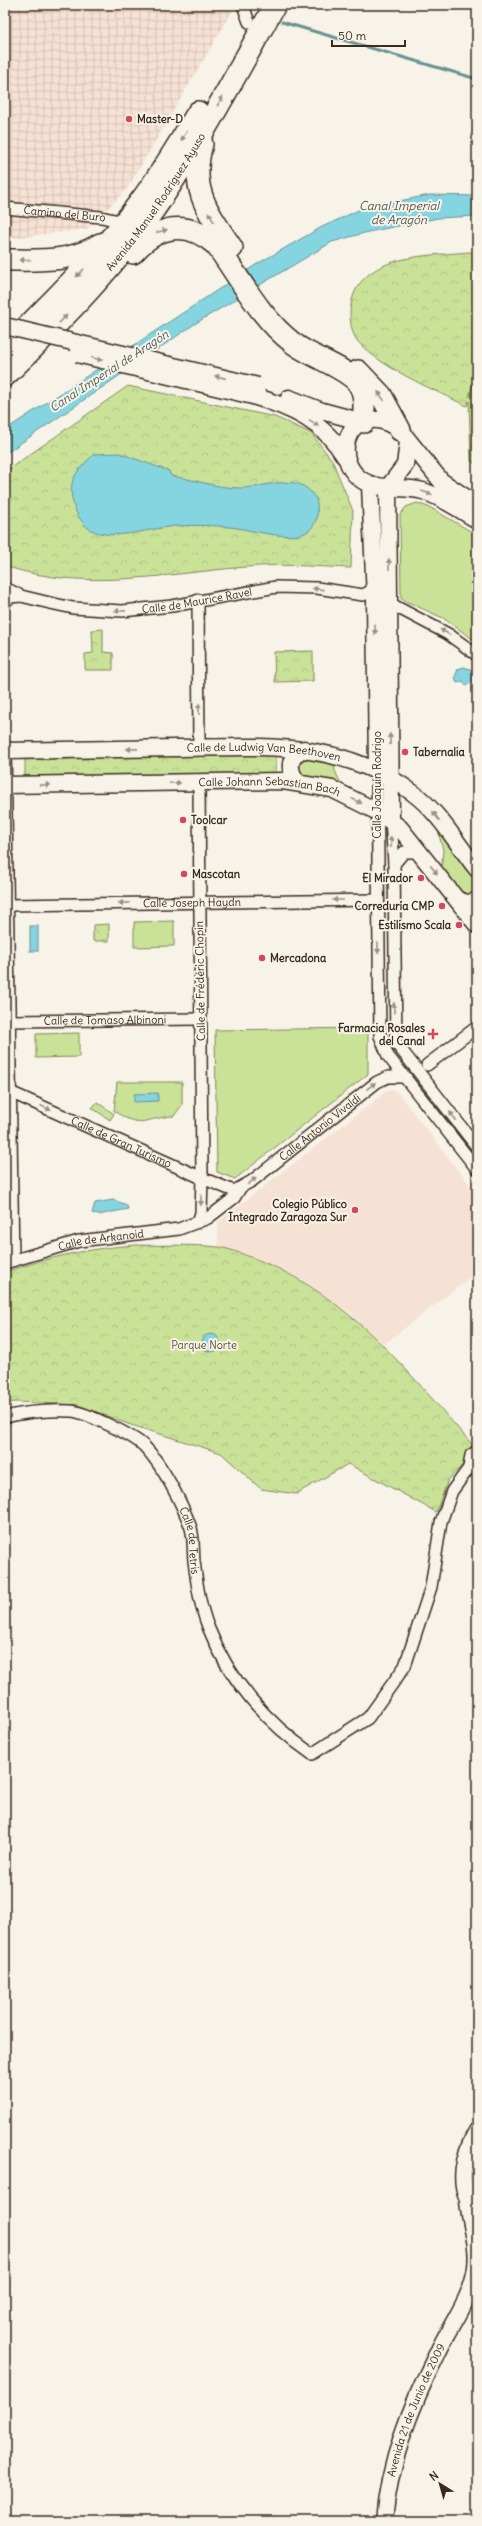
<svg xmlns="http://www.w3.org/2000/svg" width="482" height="2526" font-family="Delius,sans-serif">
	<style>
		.built { fill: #f6e2d4 }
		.industrial { fill: url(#industrial-grid) }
		.green { fill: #c9e298; stroke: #82865b }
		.park { fill: url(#park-crowns); stroke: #82865b }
		.water { fill: #85d5e1; stroke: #679193 }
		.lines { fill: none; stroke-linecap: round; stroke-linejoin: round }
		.stream { stroke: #679193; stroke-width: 3 }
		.street-casing { stroke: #3b2a1e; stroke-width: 14 }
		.secondary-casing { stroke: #3b2a1e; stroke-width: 19 }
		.highway-casing { stroke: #3b2a1e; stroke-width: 24 }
		.street { stroke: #f7f3e8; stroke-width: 11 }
		.secondary { stroke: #f7f3e8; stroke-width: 16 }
		.highway { stroke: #f7f3e8; stroke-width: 21 }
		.secondary-bridge-casing { stroke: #3b2a1e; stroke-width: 19; stroke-linecap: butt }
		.secondary-bridge { stroke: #f7f3e8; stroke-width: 16 }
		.oneway { fill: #998e83 }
		.poi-dot { fill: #d1495b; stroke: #f7f3e8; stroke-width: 1.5 }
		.labels { text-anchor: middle; stroke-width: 4; stroke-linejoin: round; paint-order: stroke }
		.poi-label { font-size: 11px; font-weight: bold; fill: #3b2a1e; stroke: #f7f3e8; text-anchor: start }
		.street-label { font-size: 11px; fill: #3b2a1e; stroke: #f7f3e8 }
		.park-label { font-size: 11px; fill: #574f36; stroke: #f7f3e8 }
		.water-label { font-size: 12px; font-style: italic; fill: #4e554f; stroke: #f7f3e8 }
	</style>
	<defs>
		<pattern id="industrial-grid" width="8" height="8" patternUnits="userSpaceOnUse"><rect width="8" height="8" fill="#f6e2d4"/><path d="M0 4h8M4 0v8" fill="none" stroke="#d4c2b6"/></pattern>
		<pattern id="park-crowns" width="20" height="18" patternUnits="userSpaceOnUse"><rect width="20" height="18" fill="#c9e298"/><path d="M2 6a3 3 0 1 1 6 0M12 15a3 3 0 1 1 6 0" fill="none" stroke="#aec283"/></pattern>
	</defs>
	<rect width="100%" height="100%" fill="#f7f3e8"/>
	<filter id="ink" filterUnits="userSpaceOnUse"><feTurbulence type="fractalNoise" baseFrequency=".025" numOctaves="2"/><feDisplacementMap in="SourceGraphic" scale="8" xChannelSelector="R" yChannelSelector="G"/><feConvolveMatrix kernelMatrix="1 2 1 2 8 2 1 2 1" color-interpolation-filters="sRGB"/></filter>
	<g filter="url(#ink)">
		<path class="built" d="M394 1090 399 1094 477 1194V1272L383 1345 350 1313 312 1286 276 1267 218 1247V1222L387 1091Z"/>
		<path class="industrial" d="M5 5H236L127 189 87 229 5 239Z"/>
		<g class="green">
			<path d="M417 503 431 508 477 535V642L443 618 401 599 400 515 406 507Z"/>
			<path d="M296 757H334L335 771 341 784 304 780 293 764Z"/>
			<path d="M437 827 477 874V897L468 901 441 874 443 850Z"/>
			<path d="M174 921V946L134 947V922Z"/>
			<path d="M368 1028V1074L235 1179 217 1172 215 1030Z"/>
			<path d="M79 1033V1057L36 1058V1034Z"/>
			<path d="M117 1082H182V1105L174 1116C144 1118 142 1130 114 1111Z"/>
		</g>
		<g class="park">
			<path d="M469 252 477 253V370L469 397 477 375V465L471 461 469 401 467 406C438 392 373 364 356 339 350 329 349 315 351 304 361 253 429 256 469 252Z"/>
			<path d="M128 386 275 417 311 433 332 460 353 511 351 568C321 567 290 564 260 566 176 571 88 594 5 566L6 471Z"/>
			<path d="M103 629V652L113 653V670H85V654L93 653 92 630Z"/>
			<path d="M313 651V681L275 682 274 652Z"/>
			<path d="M276 751V778L25 781V754Z"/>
			<path d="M109 924V941H93V925Z"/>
			<path d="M97 1102 114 1114 110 1120 92 1108Z"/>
			<path d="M136 1245C163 1246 191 1244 218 1247 232 1249 247 1256 261 1261 353 1298 413 1378 477 1450L448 1480 436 1512 348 1464 296 1494 261 1489 221 1453 128 1424 78 1405 16 1402 5 1403V1272C49 1257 90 1248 136 1245Z"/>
		</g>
		<g class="water">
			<path d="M430 195 477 196V216L438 218 368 232 332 242 196 323 5 454V430L257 264 320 228 363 208Z"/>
			<path d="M119 453 169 471 171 476C194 479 215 488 240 488 257 488 278 480 295 483 305 485 311 491 316 499 319 512 318 526 305 533 289 541 248 529 230 527 212 525 195 525 178 526 152 527 116 542 91 530 83 526 76 513 74 506 66 480 77 471 94 454Z"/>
			<path d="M464 667 472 670 474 676 472 682 466 686 463 681 457 683 455 677 458 669Z"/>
			<rect x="30" y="926" width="8" height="25"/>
			<path d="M158 1093V1101L134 1102V1094Z"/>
			<path d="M113 1200 127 1205 128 1209 98 1215 92 1213 95 1203Z"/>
			<circle cx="211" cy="1343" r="9"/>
		</g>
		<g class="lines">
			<g class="stream">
				<path d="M229 5 233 6"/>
				<path d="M282 22 477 79"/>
			</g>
			<g class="street-casing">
				<g id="street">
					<path d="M243 5 249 22"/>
					<path id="s1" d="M5 208 101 217 124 222"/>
					<path id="s2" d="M5 588 21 596 50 603 73 608 122 611 172 606 276 587 317 588 363 595 373 590"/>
					<path d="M198 600 199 748"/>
					<path d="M5 602 10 597 21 596"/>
					<path d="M389 603 448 634 477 655"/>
					<path d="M5 745 13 1260"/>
					<path d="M377 771 380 1036 388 1056 477 1169"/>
					<path d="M391 820 394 864 396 1043 477 1147"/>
					<path d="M394 864 404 852H420"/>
					<path id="s3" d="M8 905 377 900"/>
					<path id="s4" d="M9 1021 200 1019"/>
					<path d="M427 1065 477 1027"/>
					<path id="s5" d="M5 1092H10L202 1178 234 1191 252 1181 377 1082 388 1077H406"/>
					<path d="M198 1222 201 1213 202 1178 199 783"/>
					<path id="s6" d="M5 1263 79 1241 179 1229 208 1218 234 1198 239 1190"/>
					<path id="s7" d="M5 1417C25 1412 51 1410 71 1411 85 1412 135 1436 145 1447 163 1466 182 1503 191 1528 194 1538 193 1551 194 1561 197 1585 200 1607 209 1629 229 1680 267 1723 312 1754L368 1718 405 1666 431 1587 441 1522 452 1491 469 1468 477 1464"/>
					<path d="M469 1468 471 1455 477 1451"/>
				</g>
			</g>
			<g class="secondary-casing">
				<g id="secondary">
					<path d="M253 396C291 407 324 422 345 457"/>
					<path d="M289 398 322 411 363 422"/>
					<path d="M370 485 375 598 377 771"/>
					<path d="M389 486 405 465 408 442"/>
					<path d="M388 487 391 820"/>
					<path d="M477 505 441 481 400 430C394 426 386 421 378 420 345 416 335 458 359 478 376 492 403 485 423 491 442 497 460 510 477 520"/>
					<path id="s8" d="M5 751C62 750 118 749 175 748 261 747 339 738 413 793 439 812 457 844 477 869"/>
					<path d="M299 783C287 771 288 756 304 749"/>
					<path id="s9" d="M5 785 283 781 332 789 378 812 400 828 477 925"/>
					<path d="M458 900 467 903 477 901"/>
					<path d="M475 2208C455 2188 464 2153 477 2131"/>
					<path id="s10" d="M384 2521C389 2461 411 2406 438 2352 451 2324 472 2298 476 2267 479 2244 470 2224 468 2201"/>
				</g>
			</g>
			<g class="highway-casing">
				<g id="highway">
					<path d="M202 144C189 189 208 212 232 248"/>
					<path d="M133 253C158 225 187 219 216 245 240 278 260 318 293 343 311 357 345 367 358 383 367 395 363 408 364 422"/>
					<path d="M5 260C39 260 71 263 100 244"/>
					<path d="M5 349C51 302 99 256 139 203 161 174 179 143 198 112"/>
					<path d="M358 371 381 395 400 430"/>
					<path id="s11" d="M5 376C61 321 116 267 160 201 202 139 238 71 275 5"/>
				</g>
			</g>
			<use href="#street" class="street"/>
			<use href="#secondary" class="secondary"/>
			<use href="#highway" class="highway"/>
			<g class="secondary-bridge-casing">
				<g id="secondary-bridge">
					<path d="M5 326 258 386"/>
					<path d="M77 354 253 396"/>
				</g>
			</g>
			<use href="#secondary-bridge" class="secondary-bridge"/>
		</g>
		<defs><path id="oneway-solid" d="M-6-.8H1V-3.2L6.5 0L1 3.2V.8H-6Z"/></defs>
		<g class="oneway">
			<use href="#oneway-solid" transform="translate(220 101) rotate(-61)"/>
			<use href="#oneway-solid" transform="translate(184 136) rotate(122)"/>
			<use href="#oneway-solid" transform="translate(211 217) rotate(-121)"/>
			<use href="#oneway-solid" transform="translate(162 231) rotate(-15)"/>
			<use href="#oneway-solid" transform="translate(25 260) rotate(180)"/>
			<use href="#oneway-solid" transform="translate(80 273) rotate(135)"/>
			<use href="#oneway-solid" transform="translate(63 319) rotate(-45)"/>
			<use href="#oneway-solid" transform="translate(97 359) rotate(14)"/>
			<use href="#oneway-solid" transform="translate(220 377) rotate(-167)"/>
			<use href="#oneway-solid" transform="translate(381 396) rotate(-125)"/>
			<use href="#oneway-solid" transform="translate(314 423) rotate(35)"/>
			<use href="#oneway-solid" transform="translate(427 493) rotate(20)"/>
			<use href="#oneway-solid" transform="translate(389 564) rotate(-91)"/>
			<use href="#oneway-solid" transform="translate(318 589) rotate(-173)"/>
			<use href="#oneway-solid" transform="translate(120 611) rotate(179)"/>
			<use href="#oneway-solid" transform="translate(375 629) rotate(89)"/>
			<use href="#oneway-solid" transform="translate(445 632) rotate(-149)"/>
			<use href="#oneway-solid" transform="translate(199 709) rotate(-90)"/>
			<use href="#oneway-solid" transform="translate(390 739) rotate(-91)"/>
			<use href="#oneway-solid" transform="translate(132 749) rotate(179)"/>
			<use href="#oneway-solid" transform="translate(175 783)"/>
			<use href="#oneway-solid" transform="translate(45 785) rotate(-1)"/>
			<use href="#oneway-solid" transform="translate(357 801) rotate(26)"/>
			<use href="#oneway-solid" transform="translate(436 816) rotate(-127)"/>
			<use href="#oneway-solid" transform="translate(391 842) rotate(-91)"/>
			<use href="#oneway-solid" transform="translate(434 870) rotate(52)"/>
			<use href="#oneway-solid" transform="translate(338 900) rotate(180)"/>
			<use href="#oneway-solid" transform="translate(124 903) rotate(179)"/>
			<use href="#oneway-solid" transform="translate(378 948) rotate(89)"/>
			<use href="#oneway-solid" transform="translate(394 1008) rotate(-91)"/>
			<use href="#oneway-solid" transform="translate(371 1086) rotate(-38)"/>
			<use href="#oneway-solid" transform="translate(46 1108) rotate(25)"/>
			<use href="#oneway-solid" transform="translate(453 1116) rotate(-128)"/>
			<use href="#oneway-solid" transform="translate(252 1181) rotate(-39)"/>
			<use href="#oneway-solid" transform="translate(201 1200) rotate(91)"/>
		</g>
	</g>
	<g class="poi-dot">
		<circle cx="129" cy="119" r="4"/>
		<circle cx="405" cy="752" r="4"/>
		<circle cx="183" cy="820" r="4"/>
		<circle cx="184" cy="874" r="4"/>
		<circle cx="421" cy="878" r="4"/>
		<circle cx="442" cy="906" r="4"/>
		<circle cx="459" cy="925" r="4"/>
		<circle cx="262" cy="958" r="4"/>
		<path d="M431 1028h4v4h4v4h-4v4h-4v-4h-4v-4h4z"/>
		<circle cx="355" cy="1210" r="4"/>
	</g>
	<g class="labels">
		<g class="poi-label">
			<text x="137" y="123">Master-D</text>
			<text x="413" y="756">Tabernalia</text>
			<text x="191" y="824">Toolcar</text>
			<text x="192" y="878">Mascotan</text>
			<text x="413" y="882" text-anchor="end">El Mirador</text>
			<text x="434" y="910" text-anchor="end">Correduría CMP</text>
			<text x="451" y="929" text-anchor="end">Estilismo Scala</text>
			<text x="270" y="962">Mercadona</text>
			<text x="425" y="1032" text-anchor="end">Farmacia Rosales<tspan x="425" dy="13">del Canal</tspan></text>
			<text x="347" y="1208" text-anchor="end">Colegio Público<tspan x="347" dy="13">Integrado Zaragoza Sur</tspan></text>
		</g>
		<g class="street-label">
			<text dy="4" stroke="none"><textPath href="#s11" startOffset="231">Avenida Manuel Rodríguez Ayuso</textPath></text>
			<text dy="4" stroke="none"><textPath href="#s1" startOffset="60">Camino del Buro</textPath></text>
			<text dy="4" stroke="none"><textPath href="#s2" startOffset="196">Calle de Maurice Ravel</textPath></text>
			<text dy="4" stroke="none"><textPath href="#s8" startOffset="259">Calle de Ludwig Van Beethoven</textPath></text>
			<text transform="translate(377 785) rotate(-90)" y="4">Calle Joaquín Rodrigo</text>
			<text dy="4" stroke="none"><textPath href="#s9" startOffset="265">Calle Johann Sebastian Bach</textPath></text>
			<text dy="4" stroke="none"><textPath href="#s3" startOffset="184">Calle Joseph Haydn</textPath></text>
			<text transform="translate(200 981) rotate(-91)" y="4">Calle de Frédéric Chopin</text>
			<text dy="4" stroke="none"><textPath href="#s4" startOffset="96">Calle de Tomaso Albinoni</textPath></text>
			<text dy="4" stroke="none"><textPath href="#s5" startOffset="357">Calle Antonio Vivaldi</textPath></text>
			<text dy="4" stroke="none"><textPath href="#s5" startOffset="127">Calle de Gran Turismo</textPath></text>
			<text dy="4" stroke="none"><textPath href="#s6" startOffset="99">Calle de Arkanoid</textPath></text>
			<text dy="4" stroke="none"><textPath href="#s7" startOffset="255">Calle de Tetris</textPath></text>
			<text dy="4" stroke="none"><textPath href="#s10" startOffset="116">Avenida 21 de Junio de 2009</textPath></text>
		</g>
		<g class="park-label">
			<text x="204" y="1349">Parque Norte</text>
		</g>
		<g class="water-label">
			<text x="399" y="210">Canal Imperial<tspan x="399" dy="14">de Aragón</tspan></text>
			<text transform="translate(109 371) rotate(-33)" y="4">Canal Imperial de Aragón</text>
		</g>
	</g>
	<rect width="482" height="2526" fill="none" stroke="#f7f3e8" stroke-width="20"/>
	<rect x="10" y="10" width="462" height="2506" fill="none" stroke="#3b2a1e" stroke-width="1.5" filter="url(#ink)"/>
	<g transform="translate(440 2484) rotate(323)" stroke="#f7f3e8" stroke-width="3" paint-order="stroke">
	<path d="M0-3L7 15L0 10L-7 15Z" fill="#3b2a1e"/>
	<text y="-6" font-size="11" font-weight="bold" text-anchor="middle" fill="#3b2a1e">N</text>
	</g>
	<path d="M332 40v6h73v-6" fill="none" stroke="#3b2a1e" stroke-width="2"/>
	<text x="338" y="40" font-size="12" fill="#3b2a1e" stroke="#f7f3e8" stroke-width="3" paint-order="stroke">50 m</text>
</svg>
